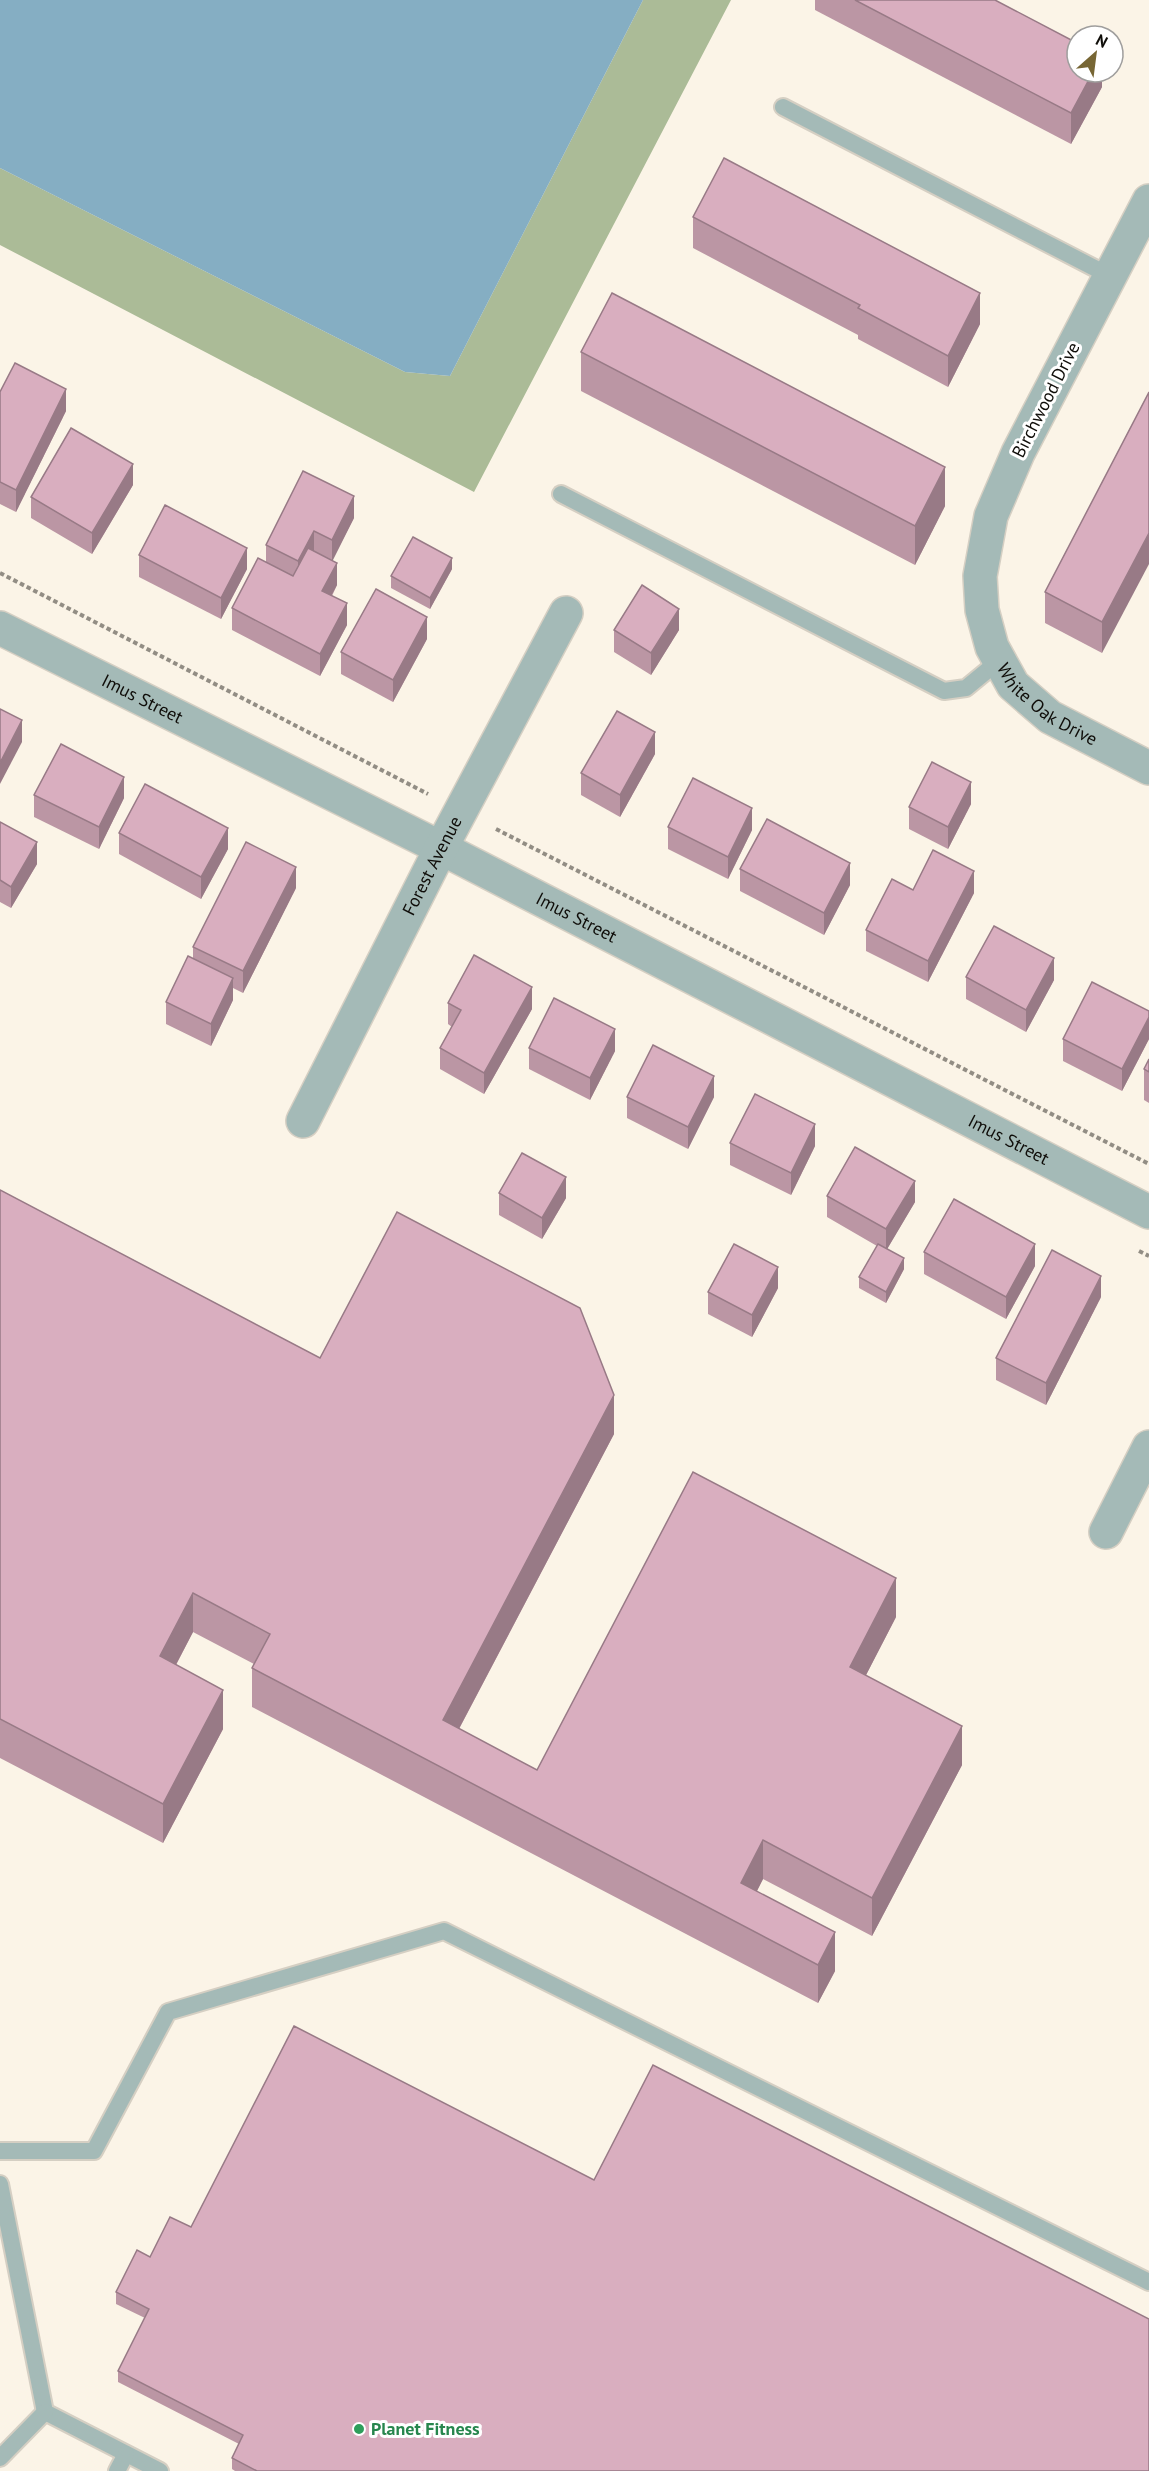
<svg xmlns="http://www.w3.org/2000/svg" width="1149" height="2471" font-family="'PT Sans',sans-serif">
	<style>
		.forest { fill: #abbb97 }
		.water { fill: #85aec3 }
		.lines { fill: none; stroke-linecap: round; stroke-linejoin: round }
		.lane-casing { stroke: #d5cfc3; stroke-width: 20 }
		.street-casing { stroke: #d5cfc3; stroke-width: 36 }
		.path { stroke: #928d84; stroke-width: 4; stroke-dasharray: 4.5 3; stroke-linecap: butt }
		.lane { stroke: #a4bab7; stroke-width: 16 }
		.street { stroke: #a4bab7; stroke-width: 33 }
		.wall { fill: #bb96a4 }
		.shaded-wall { fill: #987a86 }
		.building { fill: #d9aebf; stroke: #987a86; stroke-width: 1.5 }
		.leisure-dot { fill: #2e9e5b; stroke: #fff; stroke-width: 2 }
		.labels { text-anchor: middle; stroke-width: 6; stroke-linejoin: round; paint-order: stroke }
		.street-label { font-size: 18px; fill: #0f0d09; stroke: #fff }
		.leisure-label { font-size: 18px; font-weight: bold; fill: #27864d; stroke: #fff; text-anchor: start }
	</style>
	<rect width="100%" height="100%" fill="#fbf4e7"/>
	<path class="forest" d="M643 0H731L474 492 0 245V168L405 372 450 376Z"/>
	<path class="water" d="M0 0H643L450 376 405 372 0 168Z"/>
	<g class="lines">
		<g class="lane-casing">
			<g id="lane">
				<path d="M783 107 1110 276"/>
				<path d="M561 494 944 691 966 688 1000 660"/>
				<path d="M0 2151H94L168 2012 444 1931 1149 2282"/>
				<path d="M0 2184 45 2412 160 2471"/>
				<path d="M0 2458 45 2412"/>
				<path d="M117 2471 126 2454"/>
			</g>
		</g>
		<g class="street-casing">
			<g id="street">
				<path id="s1" d="M1149 201 1018 453 991 516 980 576 982 610 992 647 1013 685 1050 717 1149 768"/>
				<path id="s2" d="M0 628 441 848 1149 1212"/>
				<path id="s3" d="M303 1121 441 848 566 613"/>
				<path d="M1106 1532 1149 1447"/>
			</g>
		</g>
		<g class="path">
			<path d="M0 573 428 794"/>
			<path d="M496 829 1149 1164"/>
			<path d="M1139 1251 1149 1256"/>
		</g>
		<use href="#lane" class="lane"/>
		<use href="#street" class="street"/>
	</g>
	<g class="wall">
		<path d="M815 0H995L1102 72V87L1071 144 815 10Z"/>
		<path d="M693 217 980 324 948 387 858 339V335L693 248Z"/>
		<path d="M581 352 945 506 915 565 581 391Z"/>
		<path d="M0 392 66 411 16 512 0 504Z"/>
		<path d="M1149 392 1102 653 1045 623V592Z"/>
		<path d="M133 485 92 554 31 518V497Z"/>
		<path d="M354 518 332 560 337 585 332 596 347 625 320 676 232 630V608L266 562V545Z"/>
		<path d="M139 555 247 569 221 619 139 577Z"/>
		<path d="M452 569 430 609 391 588V576Z"/>
		<path d="M614 630H679L651 675 614 652Z"/>
		<path d="M427 639 393 702 341 674V652Z"/>
		<path d="M655 754 620 817 581 795V773Z"/>
		<path d="M34 795 124 798 99 849 34 817Z"/>
		<path d="M971 804 948 849 909 829V807Z"/>
		<path d="M0 822 37 864 11 908 0 902Z"/>
		<path d="M668 827 752 830 728 879 668 849Z"/>
		<path d="M119 833 228 849 201 899 119 854Z"/>
		<path d="M740 869 850 885 824 935 740 891Z"/>
		<path d="M296 888 243 993 233 988V1000L211 1046 166 1024V1002L193 959V947Z"/>
		<path d="M913 890 974 893 928 982 866 951V930Z"/>
		<path d="M966 977 1054 980 1026 1032 966 999Z"/>
		<path d="M448 1003 532 1009 484 1094 440 1069V1048L452 1027 448 1024Z"/>
		<path d="M1149 1011V1039L1122 1091 1063 1061V1039Z"/>
		<path d="M529 1048 615 1051 590 1100 529 1069Z"/>
		<path d="M1149 1059V1103L1144 1100V1069Z"/>
		<path d="M627 1097H714L688 1149 627 1118Z"/>
		<path d="M730 1143 815 1146 791 1195 730 1165Z"/>
		<path d="M0 1190 320 1358 614 1434 459 1729 537 1770 896 1617 866 1675 962 1765 872 1936 763 1879 757 1891 835 1971 818 2003 252 1707V1668L254 1664 193 1632 176 1665 223 1729 163 1843 0 1758Z"/>
		<path d="M499 1193 566 1198 542 1239 499 1215Z"/>
		<path d="M827 1196 915 1202 887 1249 904 1269 886 1303 859 1288V1277L877 1246 827 1217Z"/>
		<path d="M924 1252 1035 1266 1006 1319 924 1274Z"/>
		<path d="M778 1288 752 1337 708 1314V1292Z"/>
		<path d="M1101 1297 1046 1405 996 1380V1358Z"/>
		<path d="M191 2227 1149 2471H235L232 2469V2458L239 2444 118 2382V2371L145 2318 116 2304V2292L150 2257Z"/>
	</g>
	<g class="shaded-wall">
		<path d="M1093 72H1102V87L1071 144V113Z"/>
		<path d="M980 293V324L948 387V356Z"/>
		<path d="M66 389V411L16 512V490Z"/>
		<path d="M133 464V485L92 554V533Z"/>
		<path d="M945 467V506L915 565V526Z"/>
		<path d="M354 496V518L332 562V540Z"/>
		<path d="M314 531V553L298 583V561Z"/>
		<path d="M1149 533V564L1102 653V622Z"/>
		<path d="M247 548V569L221 619V598Z"/>
		<path d="M452 558V569L430 609V598Z"/>
		<path d="M337 563V585L322 613V591Z"/>
		<path d="M347 603V625L320 676V654Z"/>
		<path d="M679 609V630L651 675V653Z"/>
		<path d="M427 617V639L393 702V680Z"/>
		<path d="M22 720V742L0 784V763Z"/>
		<path d="M655 732V754L620 817V795Z"/>
		<path d="M124 777V798L99 849V827Z"/>
		<path d="M971 782V804L948 849V827Z"/>
		<path d="M752 808V830L728 879V857Z"/>
		<path d="M228 828V849L201 899V877Z"/>
		<path d="M37 842V864L11 908V887Z"/>
		<path d="M850 863V885L824 935V913Z"/>
		<path d="M296 867V888L243 993V971Z"/>
		<path d="M974 871V893L928 982V961Z"/>
		<path d="M1054 958V980L1026 1032V1010Z"/>
		<path d="M233 978V1000L211 1046V1024Z"/>
		<path d="M532 987V1009L484 1094V1073Z"/>
		<path d="M1149 1017V1039L1122 1091V1069Z"/>
		<path d="M615 1029V1051L590 1100V1078Z"/>
		<path d="M714 1076V1097L688 1149V1127Z"/>
		<path d="M815 1124V1146L791 1195V1173Z"/>
		<path d="M566 1177V1198L542 1239V1218Z"/>
		<path d="M915 1181V1202L886 1251V1229Z"/>
		<path d="M1035 1244V1266L1006 1319V1297Z"/>
		<path d="M904 1258V1269L886 1303V1292Z"/>
		<path d="M778 1267V1288L752 1337V1315Z"/>
		<path d="M1101 1276V1297L1046 1405V1383Z"/>
		<path d="M614 1395V1434L443 1759V1720Z"/>
		<path d="M896 1578V1617L850 1706V1667Z"/>
		<path d="M193 1593V1632L160 1695V1656Z"/>
		<path d="M223 1690V1729L163 1843V1804Z"/>
		<path d="M962 1726V1765L872 1936V1898Z"/>
		<path d="M763 1840V1879L741 1922V1883Z"/>
		<path d="M835 1932V1971L818 2003V1965Z"/>
	</g>
	<g class="building">
		<path d="M855 0H995L1077 43V72H1093L1071 113Z"/>
		<path d="M724 158 980 293 948 356 858 308 860 305 693 217Z"/>
		<path d="M612 293 945 467 915 526 581 352Z"/>
		<path d="M15 363 66 389 16 490 0 482V392Z"/>
		<path d="M1149 392V533L1102 622 1045 592Z"/>
		<path d="M71 428 133 464 92 533 31 497Z"/>
		<path d="M303 471 354 496 332 540 314 531 298 561 266 545Z"/>
		<path d="M165 505 247 548 221 598 139 555Z"/>
		<path d="M413 537 452 558 430 598 391 576Z"/>
		<path d="M308 548 337 563 322 591 347 603 320 654 232 608 258 558 293 576Z"/>
		<path d="M642 585 679 609 651 653 614 630Z"/>
		<path d="M376 589 427 617 393 680 341 652Z"/>
		<path d="M0 709 22 720 0 763Z"/>
		<path d="M617 711 655 732 620 795 581 773Z"/>
		<path d="M61 744 124 777 99 827 34 795Z"/>
		<path d="M932 762 971 782 948 827 909 807Z"/>
		<path d="M693 778 752 808 728 857 668 827Z"/>
		<path d="M145 784 228 828 201 877 119 833Z"/>
		<path d="M767 819 850 863 824 913 740 869Z"/>
		<path d="M0 822 37 842 11 887 0 880Z"/>
		<path d="M246 842 296 867 243 971 193 947Z"/>
		<path d="M933 850 974 871 928 961 866 930 892 879 913 890Z"/>
		<path d="M994 926 1054 958 1026 1010 966 977Z"/>
		<path d="M474 955 532 987 484 1073 440 1048 461 1010 448 1003Z"/>
		<path d="M188 956 233 978 211 1024 166 1002Z"/>
		<path d="M1092 982 1149 1011V1017L1122 1069 1063 1039Z"/>
		<path d="M554 998 615 1029 590 1078 529 1048Z"/>
		<path d="M653 1045 714 1076 688 1127 627 1097Z"/>
		<path d="M1149 1059V1072L1144 1069Z"/>
		<path d="M755 1094 815 1124 791 1173 730 1143Z"/>
		<path d="M855 1147 915 1181 886 1229 827 1196Z"/>
		<path d="M522 1153 566 1177 542 1218 499 1193Z"/>
		<path d="M0 1190 320 1358 397 1212 580 1308 614 1395 443 1720 537 1770 693 1472 896 1578 850 1667 962 1726 872 1898 763 1840 741 1883 835 1932 818 1965 252 1668 270 1634 193 1593 160 1656 223 1690 163 1804 0 1719Z"/>
		<path d="M954 1199 1035 1244 1006 1297 924 1252Z"/>
		<path d="M734 1244 778 1267 752 1315 708 1292Z"/>
		<path d="M878 1244 904 1258 886 1292 859 1277Z"/>
		<path d="M1052 1250 1101 1276 1046 1383 996 1358Z"/>
		<path d="M294 2026 594 2180 653 2065 1149 2319V2471H257L232 2458 243 2435 118 2371 149 2309 116 2292 137 2250 150 2257 170 2217 191 2227Z"/>
	</g>
	<circle class="leisure-dot" cx="359" cy="2429" r="6"/>
	<g class="labels">
		<g class="street-label">
			<text transform="translate(1046 400) rotate(-63)" y="6">Birchwood Drive</text>
			<text dy="6" stroke="none"><textPath href="#s2" startOffset="159">Imus Street</textPath></text>
			<text dy="6" stroke="none"><textPath href="#s1" startOffset="568">White Oak Drive</textPath></text>
			<text dy="6" stroke="none"><textPath href="#s3" startOffset="286">Forest Avenue</textPath></text>
			<text dy="6" stroke="none"><textPath href="#s2" startOffset="645">Imus Street</textPath></text>
			<text dy="6" stroke="none"><textPath href="#s2" startOffset="1131">Imus Street</textPath></text>
		</g>
		<g class="leisure-label">
			<text x="371" y="2435">Planet Fitness</text>
		</g>
	</g>
	<g transform="translate(1095 54) rotate(28)"><circle r="28" fill="#ffffff" stroke="#9f9e9d" stroke-width="1.5"/>
	<path d="M0-4.5L10 22L0 15L-10 22Z" fill="#776634"/>
	<text y="-9" font-size="16" font-weight="bold" text-anchor="middle" fill="#0f0d09">N</text>
	</g>
</svg>
